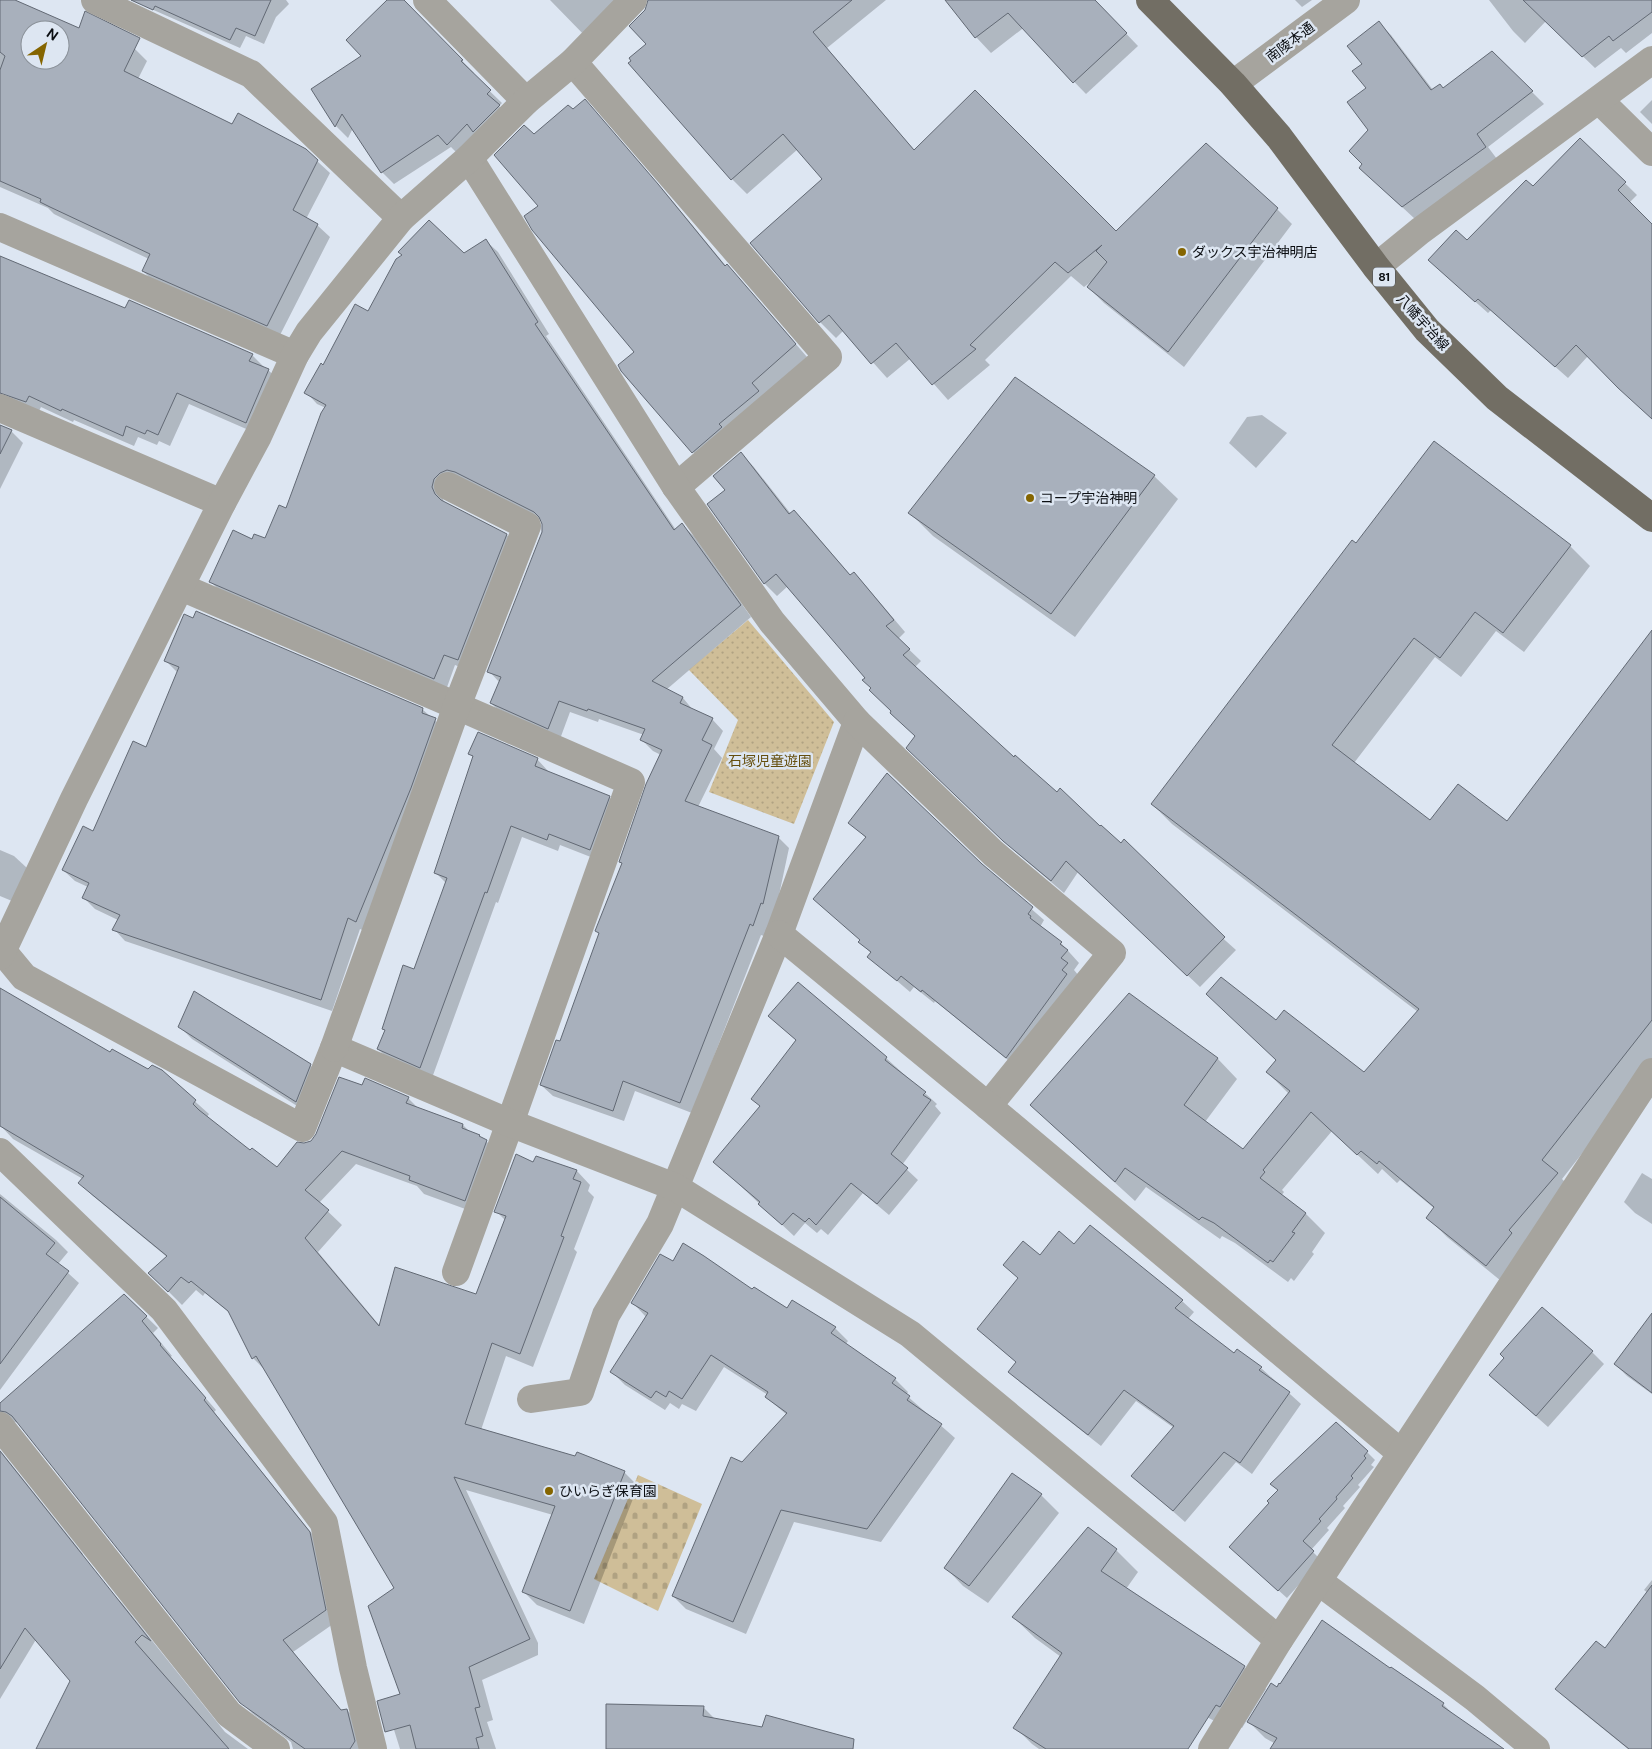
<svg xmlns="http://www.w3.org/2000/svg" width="1652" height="1749" font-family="'DM Sans','Noto Sans JP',sans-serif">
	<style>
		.cemetery { fill: url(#cemetery-stones) }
		.park { fill: url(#park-dots) }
		.shadow { fill: #0003; fill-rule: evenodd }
		.building { fill: #a8b0bc; stroke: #626974; fill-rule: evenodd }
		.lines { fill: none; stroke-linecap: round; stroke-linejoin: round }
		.minor { stroke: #a6a49e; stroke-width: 28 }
		.primary { stroke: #726e64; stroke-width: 28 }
		.poi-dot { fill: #856500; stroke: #dde6f2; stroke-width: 2 }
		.labels { text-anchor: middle; stroke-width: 5; stroke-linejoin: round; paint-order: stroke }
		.shield { fill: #dde6f2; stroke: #4a4f55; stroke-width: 1 }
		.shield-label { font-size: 12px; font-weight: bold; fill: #0b0e12 }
		.street-label { font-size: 14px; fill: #0b0e12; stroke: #dde6f2 }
		.poi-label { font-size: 14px; fill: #0b0e12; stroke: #dde6f2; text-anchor: start }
		.park-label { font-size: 14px; fill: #654e0d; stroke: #dde6f2 }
	</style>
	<defs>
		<pattern id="cemetery-stones" width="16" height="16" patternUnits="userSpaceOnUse" patternTransform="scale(1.25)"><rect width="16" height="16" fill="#cfbe98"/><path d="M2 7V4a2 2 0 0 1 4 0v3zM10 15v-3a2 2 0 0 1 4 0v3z" fill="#b0a282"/></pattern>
		<pattern id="park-dots" width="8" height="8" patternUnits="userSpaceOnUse" patternTransform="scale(1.25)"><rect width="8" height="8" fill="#cfbe98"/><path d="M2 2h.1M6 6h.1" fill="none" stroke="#b0a282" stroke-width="1.8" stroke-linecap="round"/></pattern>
	</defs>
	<rect width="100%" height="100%" fill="#dde6f2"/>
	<path class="cemetery" d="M638 1475 702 1504 658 1611 594 1579Z"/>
	<path class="park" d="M748 620 834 722 794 824 709 792 738 720 689 670Z"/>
	<g class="shadow">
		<path d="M0 0H12L69 28 135 49 147 61 138 79 233 125 305 150 330 173 306 219 317 225 330 237 279 337 155 283 143 271 149 259 64 219 54 214 48 208 0 187ZM30 30H60V60H30Z"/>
		<path d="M142 0H286L289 4 276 17 264 44 246 36 240 48 149 8Z"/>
		<path d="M389 0H403L474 73 472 74 502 103 499 106 511 118 460 156 451 147 394 184 382 172 353 128 348 138 336 126 312 89 363 56Z"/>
		<path d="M550 0H647H644L589 40Z"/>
		<path d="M649 0H886L827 48 915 151 1116 233 1277 209 1292 224 1184 367 1104 303 1088 287 1092 281 1084 287 1071 276 985 360 990 365 948 400 911 358 887 378 844 330 836 338 820 322 752 243 823 180 798 149 747 194 732 179 647 44 645 12Z"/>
		<path d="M946 0H1035L1044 12 991 53 976 37Z"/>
		<path d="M1067 0H1094L1138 46 1086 94 1029 35Z"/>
		<path d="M1295 0H1312L1302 7Z"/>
		<path d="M1489 0H1652V33L1626 53 1621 48 1595 68 1546 21 1525 43 1513 31Z"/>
		<path d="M1379 23 1391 35 1433 90 1443 89 1492 52 1544 104 1488 147 1497 159 1415 219 1360 168 1364 165 1370 130 1368 89 1363 64Z"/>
		<path d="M1652 100V124L1640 112Z"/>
		<path d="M573 111 596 113 670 198 726 266 738 277 807 357 763 396 705 463 693 452 635 352 540 207 534 135Z"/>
		<path d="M1580 139 1637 195 1629 203 1652 225V419L1588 356 1568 378 1491 310 1488 313 1442 272 1467 242 1533 188Z"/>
		<path d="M486 241 498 252 549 334 546 336 676 530 682 525 694 536 751 617 666 690 683 698 693 710 712 719 723 731 714 749 722 758 698 807 778 837 789 848 775 914 764 936 761 935 692 1113 635 1091 624 1121 553 1096 541 1085 561 1043 600 934 596 931 623 864 661 755 653 751 642 740 644 735 599 719 598 722 570 712 560 739 503 715 491 703 500 683 489 671 543 532 542 521 467 483 445 490 443 500 445 503 507 535 518 546 470 671 455 665 446 690 222 593 211 582 253 541 266 540 287 510 326 408 317 404 306 392 323 367 369 312Z"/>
		<path d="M0 257 126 310 252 355 264 367 263 368 268 370 280 381 258 434 189 404 170 446 159 441 157 445 138 437 134 446 74 420 73 422 41 407 38 413 0 410Z"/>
		<path d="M1262 415 1287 433 1256 468 1229 443 1247 417Z"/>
		<path d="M0 426 11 431 23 443 0 489Z"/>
		<path d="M741 454 753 466 791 514 794 511 806 523 851 576 854 573 866 586 905 632 898 639 921 661 914 668 1014 758 1100 828 1236 950 1200 987 1078 872 1064 893 1017 853 920 760 916 737 873 688 866 678 788 586 777 596 765 584 709 504 726 490Z"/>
		<path d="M1154 476 1178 499 1075 637 933 536 910 513Z"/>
		<path d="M1356 545 1570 546 1590 566 1524 652 1496 631 1461 677 1435 657 1354 763 1431 822 1507 823 1652 632V1059L1646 1072 1562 1179 1576 1193 1506 1285 1447 1237 1428 1218 1435 1209 1400 1180 1397 1183 1382 1169 1378 1174 1332 1131 1282 1190 1284 1192 1281 1196 1306 1214 1325 1233 1312 1252 1314 1254 1294 1281 1291 1278 1288 1282 1235 1243 1222 1236 1220 1239 1146 1187 1135 1201 1052 1125 1129 994 1218 1059 1237 1079 1205 1122 1243 1151 1289 1094 1267 1072 1277 1060 1276 1022 1364 1074 1418 1012 1172 824 1152 804Z"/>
		<path d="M166 661 422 709 447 731 367 932 360 929 332 1011 125 941 114 929 118 920 95 909 83 897 88 887 75 881 63 870 94 833 146 748 178 673Z"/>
		<path d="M470 754 537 759 548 771 547 772 609 797 620 808 601 861 560 845 558 851 522 837 498 903 496 902 432 1078 389 1060 378 1049 415 971 446 883 435 872 474 758Z"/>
		<path d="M850 823 981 865 1044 920 1040 927 1061 943 1079 963 1074 970 1079 976 1019 1069 935 1001 934 1003 914 987 910 992 869 957 872 954 860 942 866 838Z"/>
		<path d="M0 850 14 856 27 868 12 901 0 896Z"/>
		<path d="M0 1011 110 1053 148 1071H161L209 1114 207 1117 251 1152 277 1169 304 1145 311 1142 363 1086 408 1098 419 1109 463 1125 470 1132 486 1141 500 1155 479 1214 424 1194 417 1186 356 1164 319 1203 342 1225 318 1252 380 1326 477 1296 506 1221 496 1211 534 1164 537 1157 577 1171 590 1185 588 1191 594 1197 574 1249 577 1252 533 1367 506 1356 481 1430 624 1472 638 1486 584 1624 537 1605 523 1591 553 1515 466 1490 538 1643V1655L482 1680 493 1720 487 1722 496 1749H400L390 1717 402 1695 396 1588 267 1372 253 1358 231 1314 205 1293 203 1296 196 1290 182 1305 150 1273 167 1257 93 1196 80 1183 83 1179 13 1139 0 1125Z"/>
		<path d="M769 1016 886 1058 937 1104 935 1106 941 1113 902 1165 918 1180 889 1215 863 1193 828 1235 821 1229 817 1233 805 1223 794 1236 715 1162 761 1107 797 1041Z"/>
		<path d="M180 1027 310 1065 322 1077 308 1113 192 1039Z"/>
		<path d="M1642 1173 1652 1179V1224L1635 1213 1624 1202Z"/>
		<path d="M0 1194 56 1240 68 1252 58 1264 79 1283 0 1390Z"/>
		<path d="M1074 1246 1182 1301 1194 1312 1188 1319 1234 1355 1237 1351 1261 1368 1301 1404 1252 1474 1236 1462 1185 1522 1133 1476 1174 1428 1136 1401 1101 1446 1021 1383 1010 1372 1017 1363 978 1329 1019 1279 1004 1265 1040 1256Z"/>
		<path d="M673 1263 753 1291 788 1310 835 1328 848 1341 845 1345 895 1379 908 1392 906 1395 955 1438 881 1542 794 1522 746 1634 686 1609 673 1596 787 1415 766 1397 768 1395 724 1367 696 1411 682 1404 679 1409 670 1403 665 1410 625 1385 612 1372 646 1317 633 1303Z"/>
		<path d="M124 1295 158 1328 153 1333 172 1356 170 1357 216 1410 214 1412 321 1545 336 1622 293 1652 342 1711 347 1710 358 1721 365 1749H293L291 1742 253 1714 241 1702 19 1423 10 1421 0 1427V1405Z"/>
		<path d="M1652 1315V1394L1627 1376 1615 1364Z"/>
		<path d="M1592 1352 1604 1364 1548 1427 1503 1387 1506 1358Z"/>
		<path d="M0 1450 83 1554 43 1628 0 1699Z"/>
		<path d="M1367 1452 1375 1460 1371 1465 1374 1467 1358 1485 1360 1487 1343 1506 1345 1508 1327 1528 1329 1530 1311 1550 1321 1560 1287 1598 1239 1555 1279 1491 1272 1484Z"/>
		<path d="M1013 1475 1041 1495 1059 1513 988 1603 963 1586 945 1567Z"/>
		<path d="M1116 1550 1138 1572 1126 1589 1244 1667 1266 1689 1242 1728 1239 1726 1235 1732 1110 1665 1098 1684 1035 1638 1013 1617Z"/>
		<path d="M1652 1580V1749H1628L1570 1702 1557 1688 1605 1650 1648 1593 1644 1590Z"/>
		<path d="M111 1592 122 1603 225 1732 248 1749H37L72 1681Z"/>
		<path d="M1391 1670 1443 1704 1456 1717 1501 1749H1280L1274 1743 1265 1738 1249 1722 1277 1688Z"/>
		<path d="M703 1707 715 1719 840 1749H607Z"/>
		<path d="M1015 1727 1170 1749H1039L1032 1744Z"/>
	</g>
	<g class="building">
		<path d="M0 0H15L79 28 85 11 140 38 124 71 232 124 238 113 306 149 318 160 293 210 318 224 267 326 142 271 150 254 50 207 40 202 41 199 0 181V70L5 56 0 52ZM30 30H60V60H30Z"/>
		<path d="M131 0H271L255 36 236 28 230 40 155 6 153 10Z"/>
		<path d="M387 0H404L463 60 461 61 491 90 487 94 500 105 473 132 467 124 447 145 438 135 381 173 342 114 335 127 311 89 361 56 346 40Z"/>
		<path d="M648 0H852L813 32 914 150 975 90 1116 231 1206 143 1278 208 1168 352 1087 287 1107 262 1096 251 1102 245 1068 273 1055 262 970 345 976 349 932 385 896 343 871 364 829 315 819 323 750 243 822 179 783 134 731 180 628 63 631 61 629 58 646 44 629 26 645 10Z"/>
		<path d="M945 0H1095L1127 33 1073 83 1008 13 975 38Z"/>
		<path d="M1523 0H1652V12L1613 41 1609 36 1582 57Z"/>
		<path d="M1379 21 1431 90 1440 84 1443 88 1492 51 1533 91 1477 134 1486 147 1402 207 1359 168 1362 164 1349 151 1368 130 1347 102 1366 88 1352 71 1362 64 1347 46Z"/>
		<path d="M585 99 658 184 725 266 727 264 796 344 752 383 759 391 719 424 722 427 692 453 621 371 618 365 634 352 532 230 524 216 538 206 494 155 524 125 534 134 568 105 573 109Z"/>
		<path d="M1580 138 1626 182 1618 190 1652 224V419L1618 388 1576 345 1555 367 1478 299 1475 302 1428 260 1456 230 1467 240 1526 180 1533 186Z"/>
		<path d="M429 220 464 253 486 239 538 322 535 324 674 530 682 523 741 605 652 681 683 697 680 703 713 718 702 740 712 745 685 801 779 836 763 904 761 903 753 926 750 924 680 1103 623 1081 613 1111 540 1085 556 1040 560 1041 599 933 595 931 622 863 619 862 646 784 662 750 640 740 645 729 588 709 587 711 559 701 548 729 490 703 501 677 487 672 542 532V524L539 517 534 512 455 472 447 470 440 473 434 479 432 487 435 494 441 500 507 534 458 660 444 655 434 679 209 582 233 530 252 539 254 534 265 538 279 505 286 508 321 413 326 405 304 393 321 363 323 365 355 304 368 311 396 259 402 255 398 252Z"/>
		<path d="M0 256 125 308 129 300 253 354 249 361 269 369 246 423 177 393 158 435 147 430 145 434 126 426 123 436 62 409 61 411 29 396 26 402 0 393Z"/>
		<path d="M1015 377 1155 475 1051 614 908 513Z"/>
		<path d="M0 425 12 430 0 454Z"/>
		<path d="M1434 441 1571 545 1503 633 1475 612 1440 658 1414 638 1332 745 1430 820 1458 784 1507 821 1652 630V1020L1542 1160 1558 1173 1509 1230 1512 1233 1486 1266 1426 1218 1434 1207 1379 1161 1377 1164 1361 1151 1357 1155 1311 1112 1263 1170 1265 1172 1260 1178 1306 1213 1292 1232 1295 1233 1273 1262 1270 1260 1268 1263 1214 1223 1202 1217 1199 1220 1125 1168 1115 1182 1030 1105 1129 993 1218 1058 1184 1105 1243 1149 1290 1091 1266 1072 1276 1060 1206 994 1221 977 1276 1020 1284 1010 1364 1072 1419 1009 1151 804 1352 540 1356 543Z"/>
		<path d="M741 452 789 514 794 510 850 575 854 572 894 620 886 626 910 649 903 655 1014 757 1015 755 1057 792 1060 788 1100 826 1101 825 1121 843 1124 839 1225 937 1187 976 1066 861 1051 881 1003 841 906 748 915 736 890 713 891 711 869 690 871 688 862 680 865 678 776 574 764 584 707 504 725 490 713 476Z"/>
		<path d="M196 611 423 708 422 713 436 718 411 788 356 922 348 918 321 1000 112 930 120 915 82 898 89 883 62 870 83 826 93 831 133 741 146 747 179 667 164 661 184 614 193 618Z"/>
		<path d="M478 732 538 758 535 766 610 796 590 850 549 834 547 840 511 826 487 893 485 892 420 1068 377 1049 385 1030 382 1029 403 965 414 969 447 878 434 873 473 756 468 754Z"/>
		<path d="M887 773 982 864 1033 907 1028 914 1031 916 1030 918 1062 942 1060 944 1068 950 1061 958 1068 963 1062 970 1067 974 1006 1058 922 990 921 992 901 976 897 981 867 957 871 952 858 942 860 940 813 899 866 837 848 823Z"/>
		<path d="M798 982 887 1057 885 1060 926 1092 923 1095 931 1100 891 1154 908 1168 877 1204 851 1183 816 1225 809 1218 805 1222 793 1213 782 1225 758 1204 760 1202 713 1162 760 1106 751 1099 796 1040 768 1016Z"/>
		<path d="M0 988 110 1052 112 1049 148 1069 152 1065 162 1070 196 1100 193 1104 199 1110 250 1150 252 1148 277 1167 297 1142 304 1143 311 1141 316 1134 339 1077 362 1085 365 1078 409 1097 406 1103 463 1124 462 1128 480 1135 479 1136 487 1140 465 1201 409 1180 410 1176 342 1151 305 1190 329 1210 305 1238 379 1326 395 1267 476 1294 506 1216 494 1212 516 1154 533 1162 536 1156 577 1170 573 1179 581 1182 561 1236 564 1237 520 1354 492 1343 465 1424 575 1456 577 1452 625 1471 570 1611 522 1592 555 1506 454 1477 530 1639 469 1667 480 1707 475 1708 483 1736 476 1738 479 1749H416L410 1725 385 1732 377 1701 400 1694 368 1606 394 1588 256 1356 252 1359 228 1311 191 1281 189 1283 181 1277 168 1292 148 1273 167 1256 78 1183 84 1176 0 1126Z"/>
		<path d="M194 991 311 1064 296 1102 178 1027Z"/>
		<path d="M0 1197 55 1243 46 1254 69 1271 0 1364Z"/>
		<path d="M1090 1225 1183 1300 1175 1308 1234 1353 1237 1349 1262 1367 1259 1370 1290 1392 1240 1463 1224 1452 1173 1511 1131 1476 1174 1426 1124 1390 1088 1435 1008 1372 1016 1362 977 1329 1018 1278 1003 1265 1023 1241 1040 1255 1059 1231 1074 1244Z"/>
		<path d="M683 1243 704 1256 752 1289 754 1287 787 1308 792 1300 836 1327 831 1333 896 1378 892 1383 910 1396 907 1400 942 1424 867 1529 781 1510 733 1622 672 1596 731 1457 742 1462 787 1413 765 1397 768 1392 711 1355 682 1399 669 1391 666 1397 656 1391 651 1398 610 1372 648 1313 631 1303 660 1254 673 1261Z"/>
		<path d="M124 1294 147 1316 142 1321 161 1344 160 1345 206 1398 204 1400 310 1532 326 1610 283 1640 341 1710 347 1709 355 1741 350 1749H305L240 1703 12 1416 6 1412 0 1411V1403Z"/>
		<path d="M1542 1307 1593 1351 1536 1416 1489 1375 1504 1358 1500 1354Z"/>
		<path d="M1652 1313V1393L1614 1364Z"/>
		<path d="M1336 1422 1368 1451 1364 1456 1366 1458 1351 1476 1353 1478 1336 1497 1337 1499 1319 1519 1321 1521 1303 1541 1314 1551 1278 1591 1229 1547 1269 1503 1267 1501 1278 1490 1270 1484Z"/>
		<path d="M0 1451 151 1641 142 1635 135 1642 229 1749H36L70 1681 25 1628 0 1669Z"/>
		<path d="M1012 1473 1042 1494 969 1586 944 1568Z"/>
		<path d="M1088 1527 1117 1549 1101 1571 1245 1666 1220 1707 1216 1705 1188 1749H1046L1013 1728 1062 1653 1012 1617Z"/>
		<path d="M1652 1585V1749H1629L1555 1689 1596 1641 1605 1648Z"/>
		<path d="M1322 1620 1390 1668 1391 1667 1444 1703 1442 1706 1504 1749H1270L1277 1738 1247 1722 1271 1683 1277 1687 1279 1683 1280 1684Z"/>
		<path d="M606 1704 704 1706 703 1716 762 1727 766 1715 854 1739 853 1749H606Z"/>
	</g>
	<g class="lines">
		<g class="minor">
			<path d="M95 0 251 74 401 218"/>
			<path d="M427 0 526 101"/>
			<path d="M573 62 828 357 676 487"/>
			<path d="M1233 84 1346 0"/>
			<path d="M1599 100 1652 152"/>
			<path d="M469 158 676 487 772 622 857 722 779 934 660 1224 606 1315 580 1392 531 1399"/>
			<path d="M0 227 295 355"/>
			<path d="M1376 267 1420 231 1652 60"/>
			<path d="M0 408 222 503"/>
			<path d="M181 587 457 706 631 782 510 1123 456 1272"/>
			<path d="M857 722 993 853 1112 953 988 1106"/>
			<path d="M779 934 988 1106 1401 1453"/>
			<path d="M0 948 24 977 302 1128 334 1048 510 1123 675 1187 910 1334 1279 1640"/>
			<path d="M0 956 74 799 222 503 258 436 295 355 309 332 401 218 469 158 526 101 573 62 633 0"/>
			<path d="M334 1048 457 706 527 526 448 486"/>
			<path d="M0 1152 164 1310 324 1523 353 1668 373 1749"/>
			<path d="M0 1426 229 1714 276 1749"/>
			<path d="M1318 1581 1475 1698 1536 1749"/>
			<path d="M1212 1749 1279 1640 1652 1072"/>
		</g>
		<path class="primary" d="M1150 0 1233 84 1279 137 1376 267 1427 330 1497 398 1652 518"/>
	</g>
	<g class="poi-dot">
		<circle cx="1182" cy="252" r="5"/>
		<circle cx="1030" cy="498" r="5"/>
		<circle cx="549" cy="1491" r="5"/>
	</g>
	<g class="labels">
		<rect class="shield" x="1373" y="267.5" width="22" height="19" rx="4"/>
		<g class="shield-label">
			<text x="1384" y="281">81</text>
		</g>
		<g class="street-label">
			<text transform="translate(1290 42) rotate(-37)" y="5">南陵本通</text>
			<text transform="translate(1423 322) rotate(48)" y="5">八幡宇治線</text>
		</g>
		<g class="poi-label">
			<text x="1192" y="257">ダックス宇治神明店</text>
			<text x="1040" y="503">コープ宇治神明</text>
			<text x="559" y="1496">ひいらぎ保育園</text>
		</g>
		<g class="park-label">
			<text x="770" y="766">石塚児童遊園</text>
		</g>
	</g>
	<g transform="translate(45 45) rotate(35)"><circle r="24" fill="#dde6f2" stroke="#899098"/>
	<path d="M0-4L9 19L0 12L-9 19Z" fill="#856500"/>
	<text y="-8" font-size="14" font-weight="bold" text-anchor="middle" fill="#0b0e12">N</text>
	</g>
</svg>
